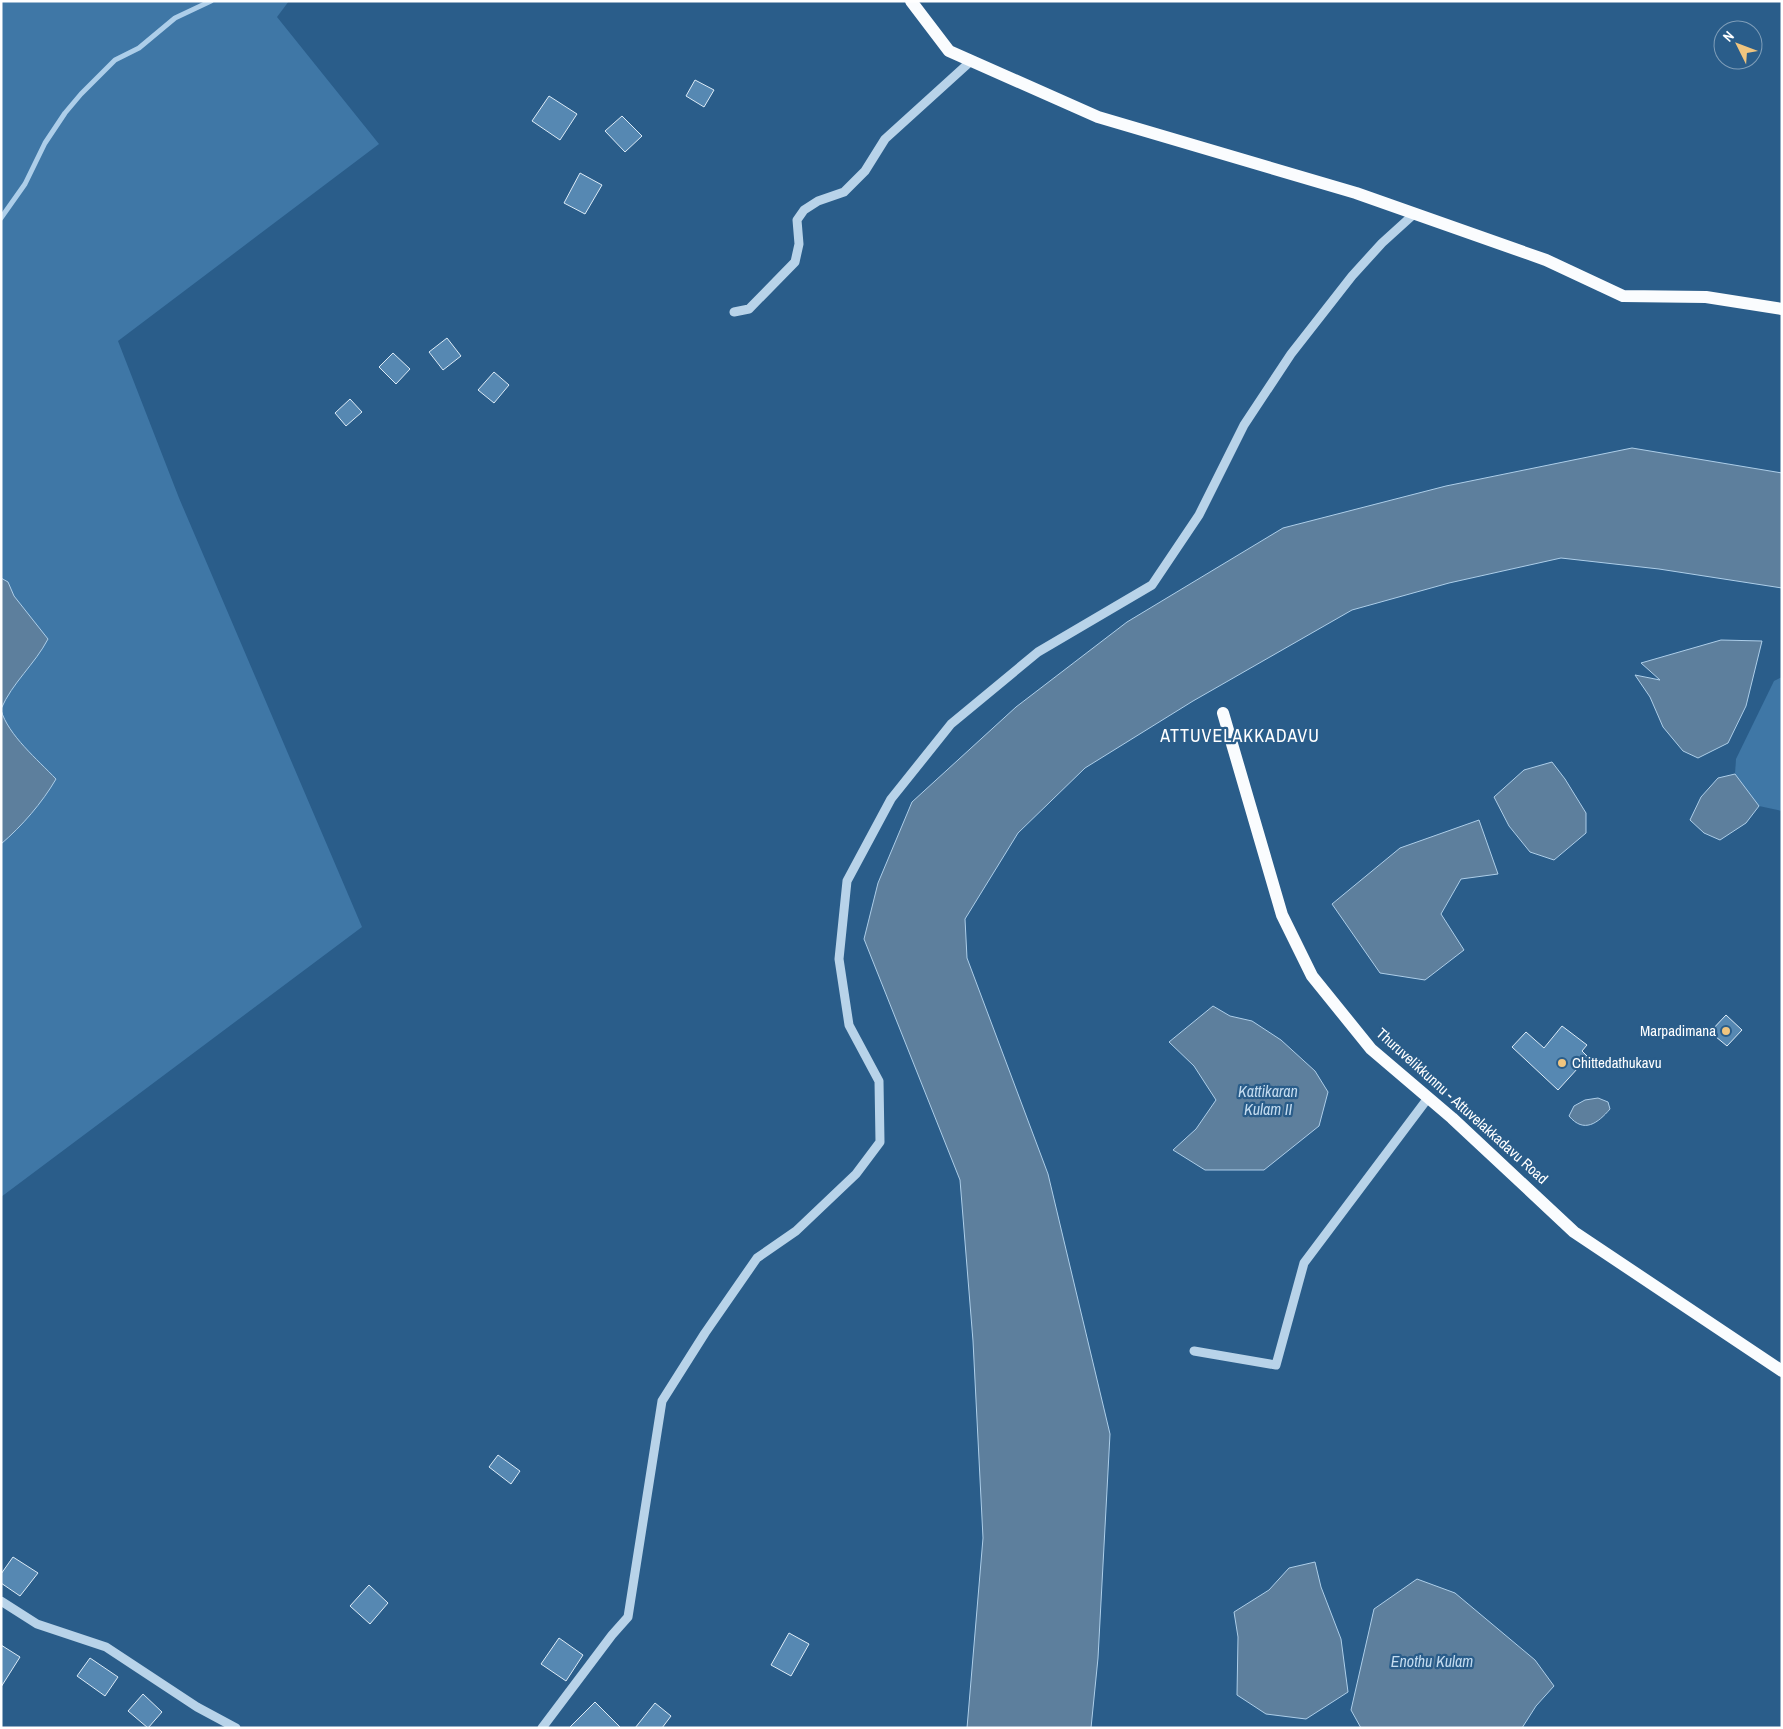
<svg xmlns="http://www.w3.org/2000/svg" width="1783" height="1729" font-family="'Archivo Narrow',sans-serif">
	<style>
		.green { fill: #3f77a6 }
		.water { fill: #5d7f9d; stroke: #adcee9 }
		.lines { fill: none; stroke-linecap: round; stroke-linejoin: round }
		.stream { stroke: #adcee9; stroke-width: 5 }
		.building { fill: #5688b2; stroke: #dcebf7 }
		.minor { stroke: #b8d3e9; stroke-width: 9 }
		.major { stroke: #fafcfe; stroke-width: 12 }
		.poi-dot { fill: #f0c57f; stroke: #2a5d8a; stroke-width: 2 }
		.labels { text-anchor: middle; stroke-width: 4.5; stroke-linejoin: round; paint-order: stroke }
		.poi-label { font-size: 15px; fill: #fff; stroke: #2a5d8a; text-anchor: end }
		.street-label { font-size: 15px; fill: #fff; stroke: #2a5d8a }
		.water-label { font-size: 16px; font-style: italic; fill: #c4dcf0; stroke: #2a5d8a }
		.quarter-label { font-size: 18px; letter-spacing: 1px; fill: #fff; stroke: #2a5d8a }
	</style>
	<rect width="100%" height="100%" fill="#2a5d8a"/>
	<g class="green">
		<path d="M1 1H289L277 17 379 144 118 341 179 498 362 927 1 1197Z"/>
		<path d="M1782 677V811L1759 806 1735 774 1736 759 1774 681Z"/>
	</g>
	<g class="water">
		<path d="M1632 448 1782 473V588L1659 569 1561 558 1449 583 1352 610 1193 701 1085 768 1018 833 965 919 967 958 1048 1174 1110 1434 1098 1658 1091 1728H967L983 1538 973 1341 960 1180 864 939 878 883 912 802 1016 707 1127 622 1283 528 1446 486Z"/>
		<path d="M1 578 8 582 14 596 48 639C35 664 12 683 1 709Z"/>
		<path d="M1721 640 1762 641 1746 706 1728 743 1698 758 1683 751 1663 727 1650 697 1635 675 1660 680 1641 663Z"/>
		<path d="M1 710C8 735 38 760 56 779 42 803 22 826 1 844Z"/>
		<path d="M1552 762 1565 779 1586 813V833L1554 860 1530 852 1509 826 1494 797 1524 770Z"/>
		<path d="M1735 774 1759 806 1746 823 1720 840 1704 833 1690 820 1701 797 1718 778Z"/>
		<path d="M1479 820 1498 874 1461 879 1441 914 1464 950 1425 980 1380 973 1332 904 1400 848Z"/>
		<path d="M1213 1006 1230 1016 1252 1021 1281 1040 1315 1071 1328 1092 1319 1126 1264 1170H1205L1173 1150 1196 1129 1216 1100 1194 1066 1169 1042Z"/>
		<path d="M1598 1098 1608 1102 1610 1109C1598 1123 1584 1134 1569 1116L1574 1106 1585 1100Z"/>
		<path d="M1315 1562 1321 1587 1341 1639 1348 1692 1306 1719 1266 1714 1237 1695 1238 1637 1234 1612 1269 1590 1289 1568Z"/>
		<path d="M1417 1579 1455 1593 1535 1660 1554 1686 1536 1706 1522 1728H1361L1351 1710 1374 1609Z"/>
	</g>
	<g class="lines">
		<path class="stream" d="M1 218 25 184 45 143 65 113 81 94 115 60 139 48 175 18 211 1"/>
	</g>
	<g class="building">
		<path d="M695 80 714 90 704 107 686 96Z"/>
		<path d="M549 96 577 114 560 140 532 121Z"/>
		<path d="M622 116 642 136 625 152 605 131Z"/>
		<path d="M580 173 602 185 585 214 564 203Z"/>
		<path d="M447 338 461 356 443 370 429 352Z"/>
		<path d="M393 353 410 369 396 384 379 367Z"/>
		<path d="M494 372 509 385 494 403 478 390Z"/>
		<path d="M350 399 362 412 346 426 335 413Z"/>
		<path d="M1726 1015 1742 1030 1727 1046 1710 1032Z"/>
		<path d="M1562 1026 1587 1045 1582 1051 1588 1057 1558 1090 1512 1047 1526 1032 1544 1048Z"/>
		<path d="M498 1455 520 1471 511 1484 489 1467Z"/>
		<path d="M13 1557 38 1573 20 1596 1 1583V1574Z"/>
		<path d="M369 1585 388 1603 370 1624 350 1606Z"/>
		<path d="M789 1633 809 1644 791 1676 771 1665Z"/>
		<path d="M559 1638 583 1655 566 1681 541 1664Z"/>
		<path d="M1 1645 20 1657 1 1687Z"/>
		<path d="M90 1658 118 1677 105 1696 77 1676Z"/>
		<path d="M143 1694 162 1712 148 1728 128 1711Z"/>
		<path d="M595 1702 621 1728H569Z"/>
		<path d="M655 1703 671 1716 662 1728H635Z"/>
	</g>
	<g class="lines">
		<g class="minor">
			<path d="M734 312 749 309 795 262 799 244 797 220 804 210 818 201 844 192 865 171 885 139 971 61"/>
			<path d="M1194 1351 1276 1365 1304 1263 1428 1098"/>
			<path d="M1 1601 37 1624 106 1647 197 1707 236 1728"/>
			<path d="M542 1728 612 1635 628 1617 662 1401 705 1333 757 1258 796 1231 856 1174 880 1142 879 1081 849 1025 839 959 847 881 891 799 951 724 1038 652 1152 585 1199 515 1244 425 1291 354 1352 276 1382 243 1414 214"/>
		</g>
		<g class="major">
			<path d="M911 1 949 51 1098 117 1356 193 1546 260 1623 296 1706 297 1782 309"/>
			<path d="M1223 713 1282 915 1312 976 1371 1049 1452 1118 1574 1232 1782 1371"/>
		</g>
	</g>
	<g class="poi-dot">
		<circle cx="1726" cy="1031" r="5"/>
		<circle cx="1562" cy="1063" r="5"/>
	</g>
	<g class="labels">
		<g class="poi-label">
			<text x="1716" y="1036">Marpadimana</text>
			<text x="1572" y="1068" text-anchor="start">Chittedathukavu</text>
		</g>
		<g class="street-label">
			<text transform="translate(1462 1106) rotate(42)" y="5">Thuruvelikkunnu - Attuvelakkadavu Road</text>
		</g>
		<g class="water-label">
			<text x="1268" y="1097">Kattikaran<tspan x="1268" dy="18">Kulam II</tspan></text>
			<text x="1432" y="1667">Enothu Kulam</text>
		</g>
		<g class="quarter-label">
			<text x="1240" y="742">ATTUVELAKKADAVU</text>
		</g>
	</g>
	<rect width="1783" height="1729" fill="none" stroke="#ffffff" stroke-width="5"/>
	<g transform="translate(1738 45) rotate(312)"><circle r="24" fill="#2a5d8a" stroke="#7f9eb9"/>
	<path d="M0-4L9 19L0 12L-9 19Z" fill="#f0c57f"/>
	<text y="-8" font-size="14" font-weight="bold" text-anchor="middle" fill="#ffffff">N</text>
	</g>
</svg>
